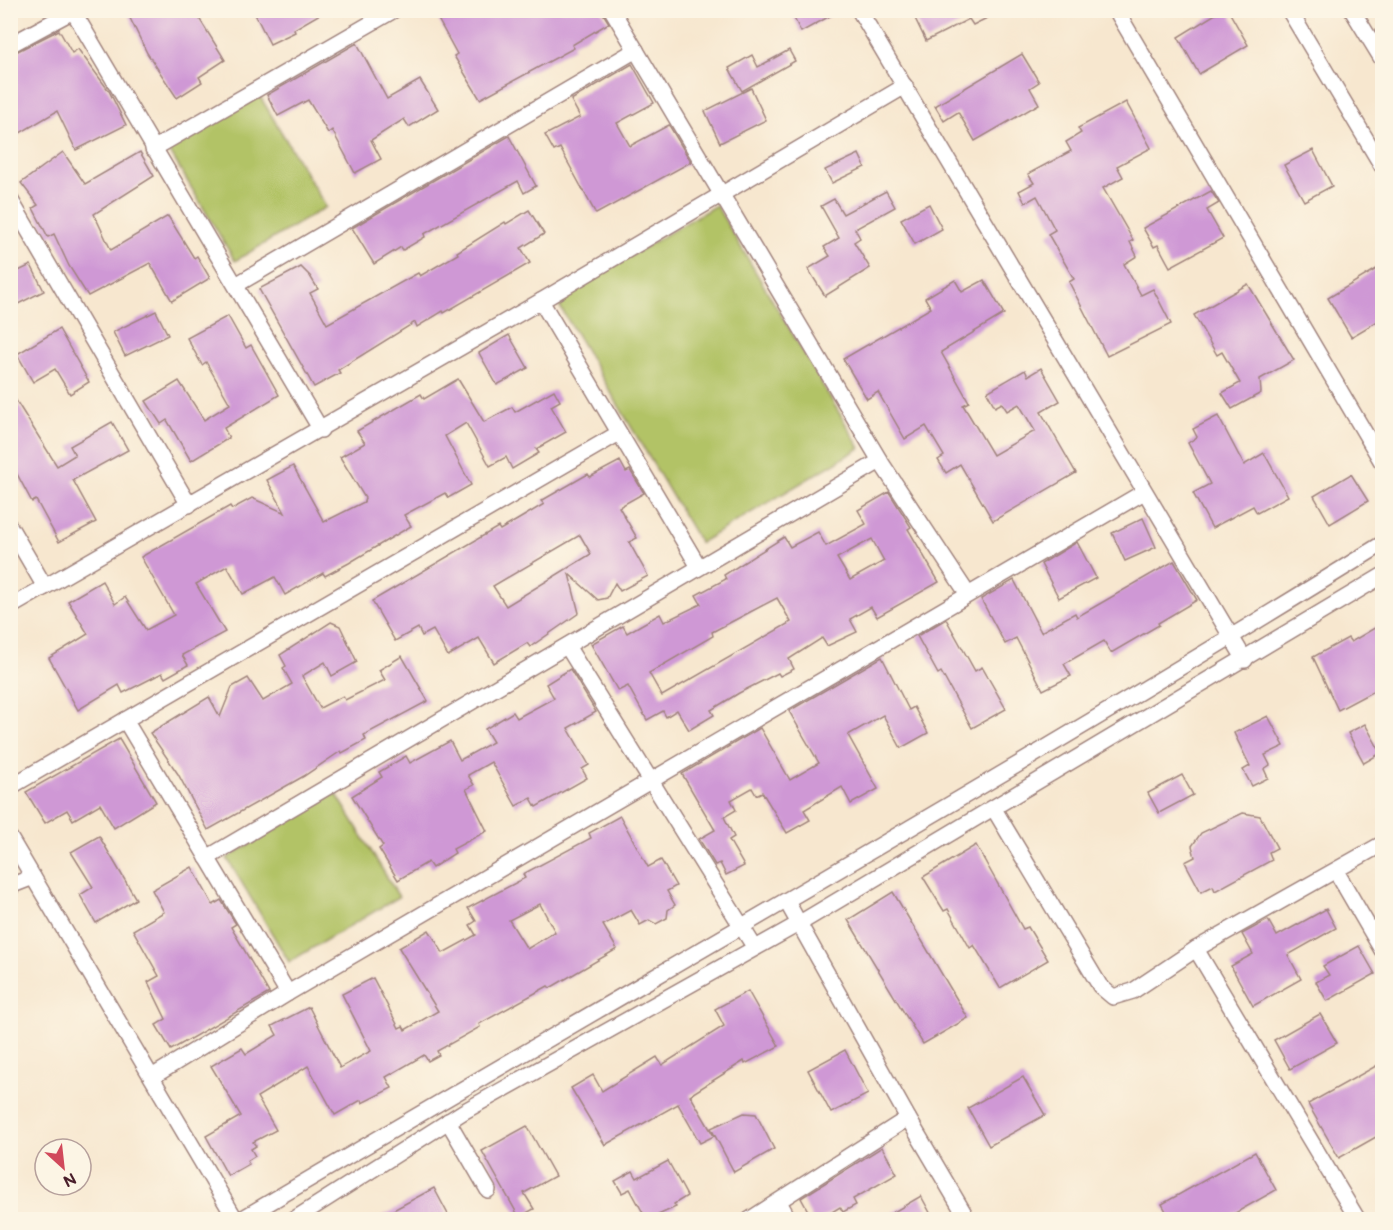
<svg xmlns="http://www.w3.org/2000/svg" width="1393" height="1230" font-family="'Balsamiq Sans',sans-serif">
	<style>
		.green { fill: #b2c366; stroke: #7e7148; stroke-width: 1.5 }
		.building { fill: #cf98d5; fill-rule: evenodd }
		.lines { fill: none; stroke-linecap: round; stroke-linejoin: round }
		.minor-casing { stroke: #a0837d; stroke-width: 18 }
		.minor { stroke: #fff; stroke-width: 15 }
	</style>
	<rect width="100%" height="100%" fill="#fcf5e5"/>
	<filter id="ink" filterUnits="userSpaceOnUse"><feTurbulence type="fractalNoise" baseFrequency=".0167" numOctaves="2"/><feDisplacementMap in="SourceGraphic" scale="12" xChannelSelector="R" yChannelSelector="G"/><feConvolveMatrix kernelMatrix="1 2 1 2 8 2 1 2 1" color-interpolation-filters="sRGB"/></filter>
	<filter id="wash" filterUnits="userSpaceOnUse"><feTurbulence type="fractalNoise" baseFrequency=".008" numOctaves="4" result="noise"/><feDisplacementMap in="SourceGraphic" scale="24" xChannelSelector="R" yChannelSelector="G"/><feGaussianBlur stdDeviation="1.35" result="paint"/><feColorMatrix in="noise" values="0 0 0 0 0 0 0 0 0 0 0 0 0 0 0 0 0 1.4 0 .05"/><feComposite in="paint" operator="in"/></filter>
	<g filter="url(#wash)">
		<rect width="100%" height="100%" fill="#f7e7cf"/>
		<g class="green">
			<path d="M258 93 326 207 235 261 167 147Z"/>
			<path d="M716 205 860 448 700 543 556 300Z"/>
			<path d="M336 793 399 897 289 962 227 858Z"/>
		</g>
		<g id="blocks">
			<g class="building">
				<path d="M126 10H194L225 60 199 77 202 82 177 98 147 53Z"/>
				<path d="M253 10H327L294 29 295 32 270 44Z"/>
				<path d="M433 10H601L609 23 572 45 574 48 480 99 454 56 457 54Z"/>
				<path d="M790 10H841L801 32Z"/>
				<path d="M911 10H1003L973 25 969 19 926 41Z"/>
				<path d="M1222 10H1228L1248 45 1199 74 1178 37Z"/>
				<path d="M59 30 72 53 78 49 109 91 126 125 76 150 57 111 10 139V55Z"/>
				<path d="M357 43 387 99 420 80 438 109 409 127 404 119 371 140 381 159 355 173 332 130 328 133 308 100 278 116 267 95Z"/>
				<path d="M789 50 795 61 742 91 729 68 752 55 758 67Z"/>
				<path d="M1022 54 1039 82 1030 88 1039 104 975 141 958 112 944 121 935 106Z"/>
				<path d="M632 64 654 103 617 123 630 146 669 125 691 162 596 214 560 148 554 151 545 135 580 117 571 100Z"/>
				<path d="M751 88 766 120 720 143 705 111Z"/>
				<path d="M1126 102 1151 148 1117 166 1123 177 1103 188 1133 240 1130 242 1137 256 1124 264 1141 295 1153 289 1171 324 1107 356 1069 282 1074 279 1048 234 1055 230 1037 196 1025 203 1019 191 1034 183 1028 174 1071 151 1066 142 1081 133 1078 128Z"/>
				<path d="M509 136 536 186 524 193 518 181 424 234 425 237 403 250 401 247 374 264 352 228Z"/>
				<path d="M1313 150 1332 186 1304 201 1284 165Z"/>
				<path d="M63 152 85 184 140 152 154 176 94 214 111 250 168 216 194 258 197 256 210 278 172 301 150 263 88 296 69 266 54 234 48 237 33 208 38 205 21 183Z"/>
				<path d="M859 154 865 167 832 183 825 170Z"/>
				<path d="M886 191 895 207 855 229 860 238 854 242 870 268 825 296 808 269 830 256 824 247 839 238 821 206 834 199 843 214Z"/>
				<path d="M1211 191 1219 203 1207 210 1223 238 1170 267 1158 245 1154 247 1143 228Z"/>
				<path d="M929 204 942 229 915 244 901 219Z"/>
				<path d="M529 210 544 234 521 248 530 263 444 313 443 311 417 327 415 322 338 370 340 373 314 387 259 289 301 267 310 276 318 289 310 293 327 324 418 273 420 276 458 254 457 252 505 222 506 224Z"/>
				<path d="M31 265 44 291 10 308V275Z"/>
				<path d="M1383 265V318L1351 337 1328 298Z"/>
				<path d="M955 280 962 292 984 280 1004 314 941 352 969 402 963 405 993 455 1035 431 1019 404 1007 411 1002 403 995 407 987 392 1025 370 1028 376 1041 368 1060 401 1041 412 1076 473 993 521 960 464 946 473 938 460 944 456 926 426 905 439 878 392 867 399 843 359 931 308 925 298Z"/>
				<path d="M1248 284 1294 360 1260 379 1261 393 1232 409 1222 393 1240 383 1222 352 1217 355 1194 315Z"/>
				<path d="M156 311 168 335 125 356 113 332Z"/>
				<path d="M228 316 246 348 251 345 279 395 224 428 229 438 191 461 167 420 161 424 146 401 179 381 204 420 230 404 206 362 202 365 187 338Z"/>
				<path d="M59 329 89 382 70 394 55 369 33 382 17 354Z"/>
				<path d="M509 335 528 368 497 385 479 353Z"/>
				<path d="M458 379 484 422 512 407 515 412 554 390 560 401 551 406 566 432 536 449 539 453 512 469 506 457 490 466 466 423 445 436 471 485 448 498 445 493 404 515 411 526 349 563 325 576 323 573 285 595 275 577 243 594 227 566 196 584 225 632 182 655 188 665 165 678 162 673 123 693 119 685 78 710 49 658 88 634 68 601 102 581 115 604 125 597 146 630 174 615 141 557 230 506 232 509 252 498 285 513 267 480 293 466 324 522 364 502 365 498 340 457 365 443 357 431 421 394 424 399Z"/>
				<path d="M10 391 57 466 75 455 70 446 112 422 128 450 73 480 96 522 59 542 36 500 32 502 17 474 10 478Z"/>
				<path d="M1218 416 1244 465 1264 453 1288 496 1257 513 1253 506 1212 528 1193 493 1210 484 1188 443 1197 437 1193 429Z"/>
				<path d="M620 461 626 472 630 470 644 493 619 507 637 538 629 542 648 576 620 591 615 583 607 598 598 600 569 574 579 613 530 647 527 643 494 663 479 638 448 656 433 630 422 636 418 628 395 641 372 601 498 527 500 530 519 519 544 504 541 501 588 474 590 477ZM580 535 591 554 506 606 493 586Z"/>
				<path d="M1351 474 1368 501 1330 524 1314 496Z"/>
				<path d="M889 492 911 527 908 529 939 582 877 617 871 607 850 619 857 632 827 646 822 638 789 659 794 669 780 676 778 673 739 693 711 710 714 715 689 730 677 710 666 717 663 711 647 720 628 686 618 691 591 644 623 626 627 633 660 614 664 622 701 604 696 595 726 579 724 575 784 537 790 547 818 532 826 546 866 524 858 510ZM872 539 884 561 850 580 837 558ZM777 598 791 622 662 696 649 673 713 636 712 632Z"/>
				<path d="M1143 518 1156 547 1125 561 1112 533Z"/>
				<path d="M1077 542 1096 578 1059 598 1041 564Z"/>
				<path d="M1174 561 1197 600 1158 623 1159 625 1111 653 1104 641 1064 664 1071 676 1043 690 1016 638 1005 644 981 599 1014 580 1041 632 1075 613 1077 617Z"/>
				<path d="M946 619 975 671 982 667 1006 709 972 728 941 672 938 674 917 636Z"/>
				<path d="M331 622 340 626 357 662 332 676 325 662 302 676 320 708 343 696 345 700 385 680 379 670 402 656 428 701 364 735 366 740 342 753 341 751 304 776 208 830 178 774 150 733 209 697 220 717 232 687 248 678 263 701 292 684 283 668 286 666 280 655Z"/>
				<path d="M1383 623V686L1338 710 1313 657 1348 638 1351 642Z"/>
				<path d="M882 657 909 710 914 707 928 733 901 748 883 715 848 735 878 789 851 804 842 787 804 810 810 820 787 833 762 792 756 795 752 788 731 800 736 810 724 817 734 837 729 840 744 866 726 875 720 863 715 865 699 839 715 830 682 774 760 728 790 780 819 763 789 711Z"/>
				<path d="M570 669 596 712 568 728 589 765 582 769 587 778 536 807 531 798 516 806 491 762 468 775 474 785 466 789 487 831 453 849 455 853 432 868 428 862 398 880 379 849 383 846 352 796 382 777 379 772 406 756 410 763 450 741 460 760 493 742 485 729 513 712 517 718 554 698 546 684Z"/>
				<path d="M1268 716 1284 746 1265 755 1270 765 1264 769 1268 778 1252 786 1243 770 1250 766 1234 733Z"/>
				<path d="M1365 724 1381 753 1364 763 1348 733Z"/>
				<path d="M119 739 156 802 114 828 100 804 73 820 67 810 45 823 26 792Z"/>
				<path d="M1182 775 1193 795 1159 813 1148 793Z"/>
				<path d="M1243 813 1260 816 1277 848 1269 852 1272 860 1215 891 1213 886 1201 892 1185 862 1195 857 1192 846 1201 833Z"/>
				<path d="M620 816 648 867 661 860 676 886 667 891 675 905 668 910 667 918 656 924 649 920 640 925 631 910 603 925 617 949 550 988 548 986 479 1024 480 1027 437 1051 439 1055 428 1061 424 1055 386 1077 392 1088 362 1103 361 1100 335 1115 308 1066 257 1097 276 1130 253 1142 256 1146 251 1149 255 1156 247 1161 249 1164 228 1176 206 1136 241 1116 211 1066 242 1048 246 1054 277 1035 272 1026 309 1007 340 1068 371 1051 342 994 373 978 399 1028 403 1026 405 1030 438 1011 399 948 429 930 443 953 476 935 470 925 476 921 468 908 525 878 523 874 591 838 589 833ZM540 904 555 932 527 949 509 920Z"/>
				<path d="M99 836 136 899 96 923 80 895 93 887 71 852Z"/>
				<path d="M976 845 1023 929 1028 927 1048 960 1000 988 974 945 970 948 948 909 944 911 923 877Z"/>
				<path d="M192 867 213 905 221 900 236 924 231 927 269 993 171 1050 156 1025 166 1019 148 982 159 976 133 930 164 912 152 890Z"/>
				<path d="M893 892 968 1018 923 1044 848 920Z"/>
				<path d="M1326 909 1336 928 1288 955 1301 979 1253 1006 1231 966 1253 954 1242 934 1268 920 1277 936Z"/>
				<path d="M1359 946 1375 974 1327 1001 1316 982 1329 975 1323 966Z"/>
				<path d="M748 991 779 1046 745 1064 744 1061 690 1095 714 1136 700 1143 678 1104 605 1145 571 1088 593 1075 602 1091 657 1057 662 1065 724 1026 715 1009Z"/>
				<path d="M1320 1014 1337 1043 1290 1069 1274 1040Z"/>
				<path d="M845 1050 868 1094 831 1113 808 1070Z"/>
				<path d="M1383 1062V1133L1339 1158 1308 1104Z"/>
				<path d="M1023 1077 1045 1115 989 1146 968 1108Z"/>
				<path d="M744 1113 756 1114 774 1149 734 1172 711 1128Z"/>
				<path d="M527 1126 555 1176 524 1193 534 1209 519 1217 482 1151Z"/>
				<path d="M882 1147 897 1174 853 1199 856 1205 843 1212 840 1207 819 1220H813L801 1198Z"/>
				<path d="M1255 1152 1276 1190 1223 1220H1171L1162 1204Z"/>
				<path d="M668 1161 687 1196 674 1204 676 1207 647 1220 630 1189 622 1193 615 1181 633 1171 637 1178Z"/>
				<path d="M434 1188 451 1220H375Z"/>
				<path d="M921 1196 934 1220H880Z"/>
			</g>
		</g>
	</g>
	<g filter="url(#ink)">
		<use href="#blocks" fill-opacity="0" stroke="#a0837d" stroke-width="1.5"/>
		<g class="lines">
			<g class="minor-casing">
				<g id="minor">
					<path d="M612 10 880 461 967 593"/>
					<path d="M859 10 1245 660"/>
					<path d="M1116 10 1382 462"/>
					<path d="M1289 10 1382 166"/>
					<path d="M1352 10 1382 59"/>
					<path d="M10 45 73 11 321 430"/>
					<path d="M153 149 394 10"/>
					<path d="M10 199 189 505"/>
					<path d="M236 285 636 50"/>
					<path d="M541 301 699 567"/>
					<path d="M10 527 45 587"/>
					<path d="M10 607 541 301 905 86"/>
					<path d="M567 646 755 948"/>
					<path d="M125 720 288 993"/>
					<path d="M10 787 619 433"/>
					<path d="M994 809 1100 986 1113 997 1133 991 1196 949 1382 844"/>
					<path d="M10 838 236 1220"/>
					<path d="M207 858 880 461"/>
					<path d="M1336 871 1382 950"/>
					<path d="M10 886 33 877"/>
					<path d="M787 902 908 1118 968 1220"/>
					<path d="M1196 949 1358 1220"/>
					<path d="M152 1077 288 993 1144 492"/>
					<path d="M448 1121 488 1190"/>
					<path d="M779 1202 789 1220"/>
					<path d="M240 1220C621 994 1007 777 1382 544"/>
					<path d="M293 1220 463 1112 800 923 1382 576"/>
					<path d="M749 1220 908 1118"/>
				</g>
			</g>
			<use href="#minor" class="minor"/>
		</g>
	</g>
	<rect width="1393" height="1230" fill="none" stroke="#fcf5e5" stroke-width="36"/>
	<g transform="translate(63 1167) rotate(153)"><circle r="28" fill="#fcf5e5" stroke="#b59f9b" stroke-width="1.5"/>
	<path d="M0-4.5L10 22L0 15L-10 22Z" fill="#d1495b"/>
	<text y="-9" font-size="16" font-weight="bold" text-anchor="middle" fill="#4a1f2b">N</text>
	</g>
</svg>
